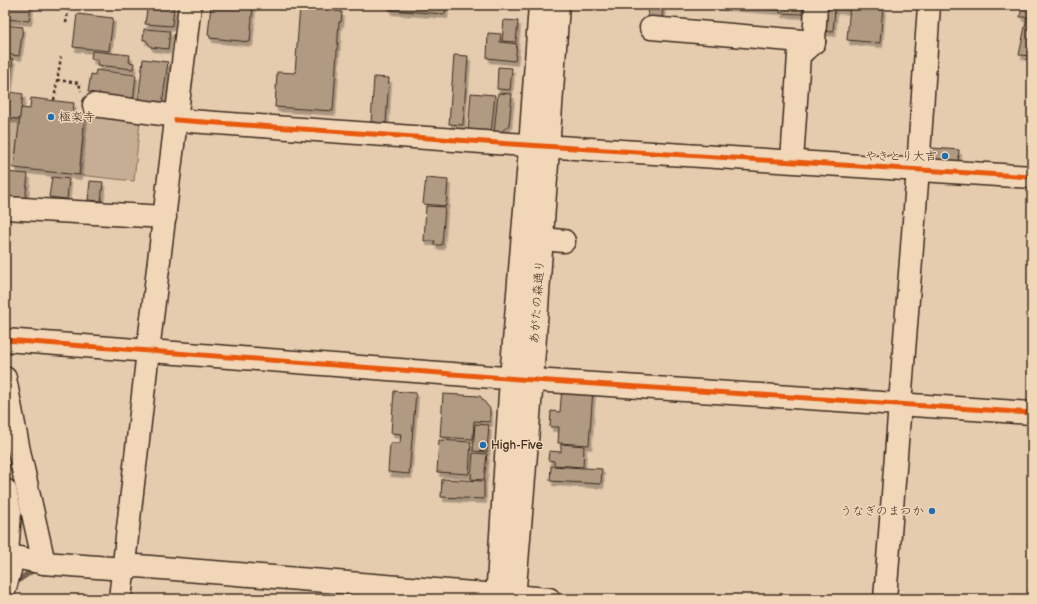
<svg xmlns="http://www.w3.org/2000/svg" width="1037" height="604" font-family="'Balsamiq Sans','Klee One',sans-serif">
	<style>
		.green { fill: #c6ae94; stroke: #806c59 }
		.lines { fill: none; stroke-linecap: round; stroke-linejoin: round }
		.stream { stroke: #766250; stroke-width: 5.5 }
		.building { fill: #b19a82; stroke: #3b2a1e; filter: url(#shadow) }
		.minor-casing { stroke: #3b2a1e; stroke-width: 25 }
		.highway-casing { stroke: #3b2a1e; stroke-width: 25 }
		.path { stroke: #3b2a1e; stroke-width: 2.5; stroke-dasharray: 3 3; stroke-linecap: butt }
		.minor { stroke: #f1d7b8; stroke-width: 22 }
		.highway { stroke: #f1d7b8; stroke-width: 22 }
		.cycleway-casing { stroke: #f1d7b8; stroke-width: 8 }
		.cycleway { stroke: #e8590c; stroke-width: 5 }
		.poi-dot { fill: #1f6fb2; stroke: #f1d7b8; stroke-width: 1.5 }
		.labels { text-anchor: middle; stroke-width: 3; stroke-linejoin: round; paint-order: stroke }
		.poi-label { font-size: 12px; fill: #3b2a1e; stroke: #f1d7b8; text-anchor: start }
		.street-label { font-size: 12px; fill: #3b2a1e; stroke: #f1d7b8 }
	</style>
	<defs>
		<filter id="shadow"><feDropShadow dx="2.5" dy="4.5" stdDeviation="0" flood-color="#0004"/></filter>
	</defs>
	<rect width="100%" height="100%" fill="#e6ccaf"/>
	<filter id="ink" filterUnits="userSpaceOnUse"><feTurbulence type="fractalNoise" baseFrequency=".025" numOctaves="2"/><feDisplacementMap in="SourceGraphic" scale="8" xChannelSelector="R" yChannelSelector="G"/><feConvolveMatrix kernelMatrix="1 2 1 2 8 2 1 2 1" color-interpolation-filters="sRGB"/></filter>
	<g filter="url(#ink)">
		<g class="green">
			<path d="M85 115 140 121 134 181 79 175Z"/>
			<path d="M5 118 20 119 14 168 5 167Z"/>
		</g>
		<g class="lines">
			<path class="stream" d="M13 584 32 571 33 565"/>
		</g>
		<g class="building">
			<path d="M5 5H31L29 21 5 19Z"/>
			<path d="M211 5H253L250 42 210 38V36L208 35Z"/>
			<path d="M300 5 335 8V11L342 12 341 22H339L333 111 275 107 277 72 295 73Z"/>
			<path d="M389 5H446L445 14 389 10Z"/>
			<path d="M649 5H663L662 18 648 17Z"/>
			<path d="M711 5H779L778 10Z"/>
			<path d="M779 5H803L802 14 780 13Z"/>
			<path d="M823 5H850L849 10 835 9 833 32 821 31Z"/>
			<path d="M850 5H883L880 43 847 40Z"/>
			<path d="M1022 5H1032V56L1019 55 1027 17H1020Z"/>
			<path d="M157 6 174 8 172 26 145 24 147 9 157 10Z"/>
			<path d="M77 14 113 18 109 51 73 47Z"/>
			<path d="M504 20 518 21 516 42 502 41Z"/>
			<path d="M5 25 23 27 19 56 5 54Z"/>
			<path d="M144 29 170 31 168 49 151 47 146 40H143Z"/>
			<path d="M488 33 501 34 500 42 517 44 515 61 487 58Z"/>
			<path d="M92 51 130 55 129 62 134 63 133 69 97 65 98 60 91 59Z"/>
			<path d="M454 55 468 56 463 125 449 124Z"/>
			<path d="M5 58 13 59 7 108 5 107Z"/>
			<path d="M143 59 168 62 162 105 138 102Z"/>
			<path d="M498 67 512 68 510 90 497 89Z"/>
			<path d="M96 70 136 75 133 103 93 99 94 93 88 92 91 74 95 75Z"/>
			<path d="M374 77 389 78 386 123 371 122Z"/>
			<path d="M10 92 23 94 20 119 7 118Z"/>
			<path d="M471 93 495 95 491 134 468 132Z"/>
			<path d="M498 93 512 94 509 125 500 133H494Z"/>
			<path d="M31 98 74 103 73 114 85 115 79 175 14 168 21 108 30 109Z"/>
			<path d="M932 148 959 150 958 165 931 163Z"/>
			<path d="M5 172 28 174 25 201 5 199Z"/>
			<path d="M52 177 69 179 67 199 49 197Z"/>
			<path d="M426 178 448 180 446 206 423 204Z"/>
			<path d="M90 181 103 182 101 201 88 200Z"/>
			<path d="M426 206 445 207 442 245H434L435 241H424Z"/>
			<path d="M562 387 593 389 589 445 558 443 559 427H550L551 411 560 412Z"/>
			<path d="M394 391 416 393 409 474 388 472 390 443H400L401 434 391 433Z"/>
			<path d="M443 394 480 396 490 409V422L474 421 473 439 440 437Z"/>
			<path d="M475 424 489 425 487 452 473 451Z"/>
			<path d="M439 440 471 442 469 474 437 472Z"/>
			<path d="M561 444 584 446 583 467 554 465V461L548 460 549 451 561 452Z"/>
			<path d="M473 453 487 454 484 480 471 479Z"/>
			<path d="M551 466 602 469 601 484 550 481Z"/>
			<path d="M442 479 484 481V499L441 497Z"/>
		</g>
		<g class="lines">
			<g class="minor-casing">
				<g id="minor">
					<path d="M651 28 814 42"/>
					<path d="M94 105 177 116"/>
					<path d="M176 120 511 144 1032 177"/>
					<path d="M792 161 799 55 814 42 816 5"/>
					<path d="M5 208 165 217"/>
					<path d="M542 239 564 241"/>
					<path d="M5 340 519 379 1032 413"/>
					<path d="M5 378 19 451 44 563"/>
					<path d="M5 490 10 512 7 555 10 570 5 588"/>
					<path d="M5 555 44 563 124 569 137 566 549 599"/>
					<path d="M120 599 148 351 190 5"/>
					<path d="M885 599 918 169 929 5"/>
				</g>
			</g>
			<g class="highway-casing">
				<g id="highway">
					<path d="M497 599 511 378 529 161 540 5"/>
					<path d="M514 599 532 380 558 5"/>
				</g>
			</g>
			<g class="path">
				<path d="M66 23 69 5"/>
				<path d="M57 80 79 83 81 91"/>
				<path d="M54 100 61 57"/>
			</g>
			<use href="#minor" class="minor"/>
			<use href="#highway" class="highway"/>
			<g class="cycleway-casing">
				<g id="cycleway">
					<path d="M176 120 511 144 1032 177"/>
					<path d="M5 340 519 379 1032 413"/>
				</g>
			</g>
			<use href="#cycleway" class="cycleway"/>
		</g>
	</g>
	<g class="poi-dot">
		<circle cx="51" cy="117" r="4"/>
		<circle cx="945" cy="156" r="4"/>
		<circle cx="483" cy="445" r="4"/>
		<circle cx="932" cy="511" r="4"/>
	</g>
	<g class="labels">
		<g class="poi-label">
			<text x="59" y="121">極楽寺</text>
			<text x="937" y="160" text-anchor="end">やきとり大吉</text>
			<text x="491" y="449">High-Five</text>
			<text x="924" y="515" text-anchor="end">うなぎのまつか</text>
		</g>
		<g class="street-label">
			<text transform="translate(537 302) rotate(-86)" y="4">あがたの森通り</text>
		</g>
	</g>
	<rect width="1037" height="604" fill="none" stroke="#f1d7b8" stroke-width="20"/>
	<rect x="10" y="10" width="1017" height="584" fill="none" stroke="#3b2a1e" stroke-width="1.5" filter="url(#ink)"/>
</svg>
